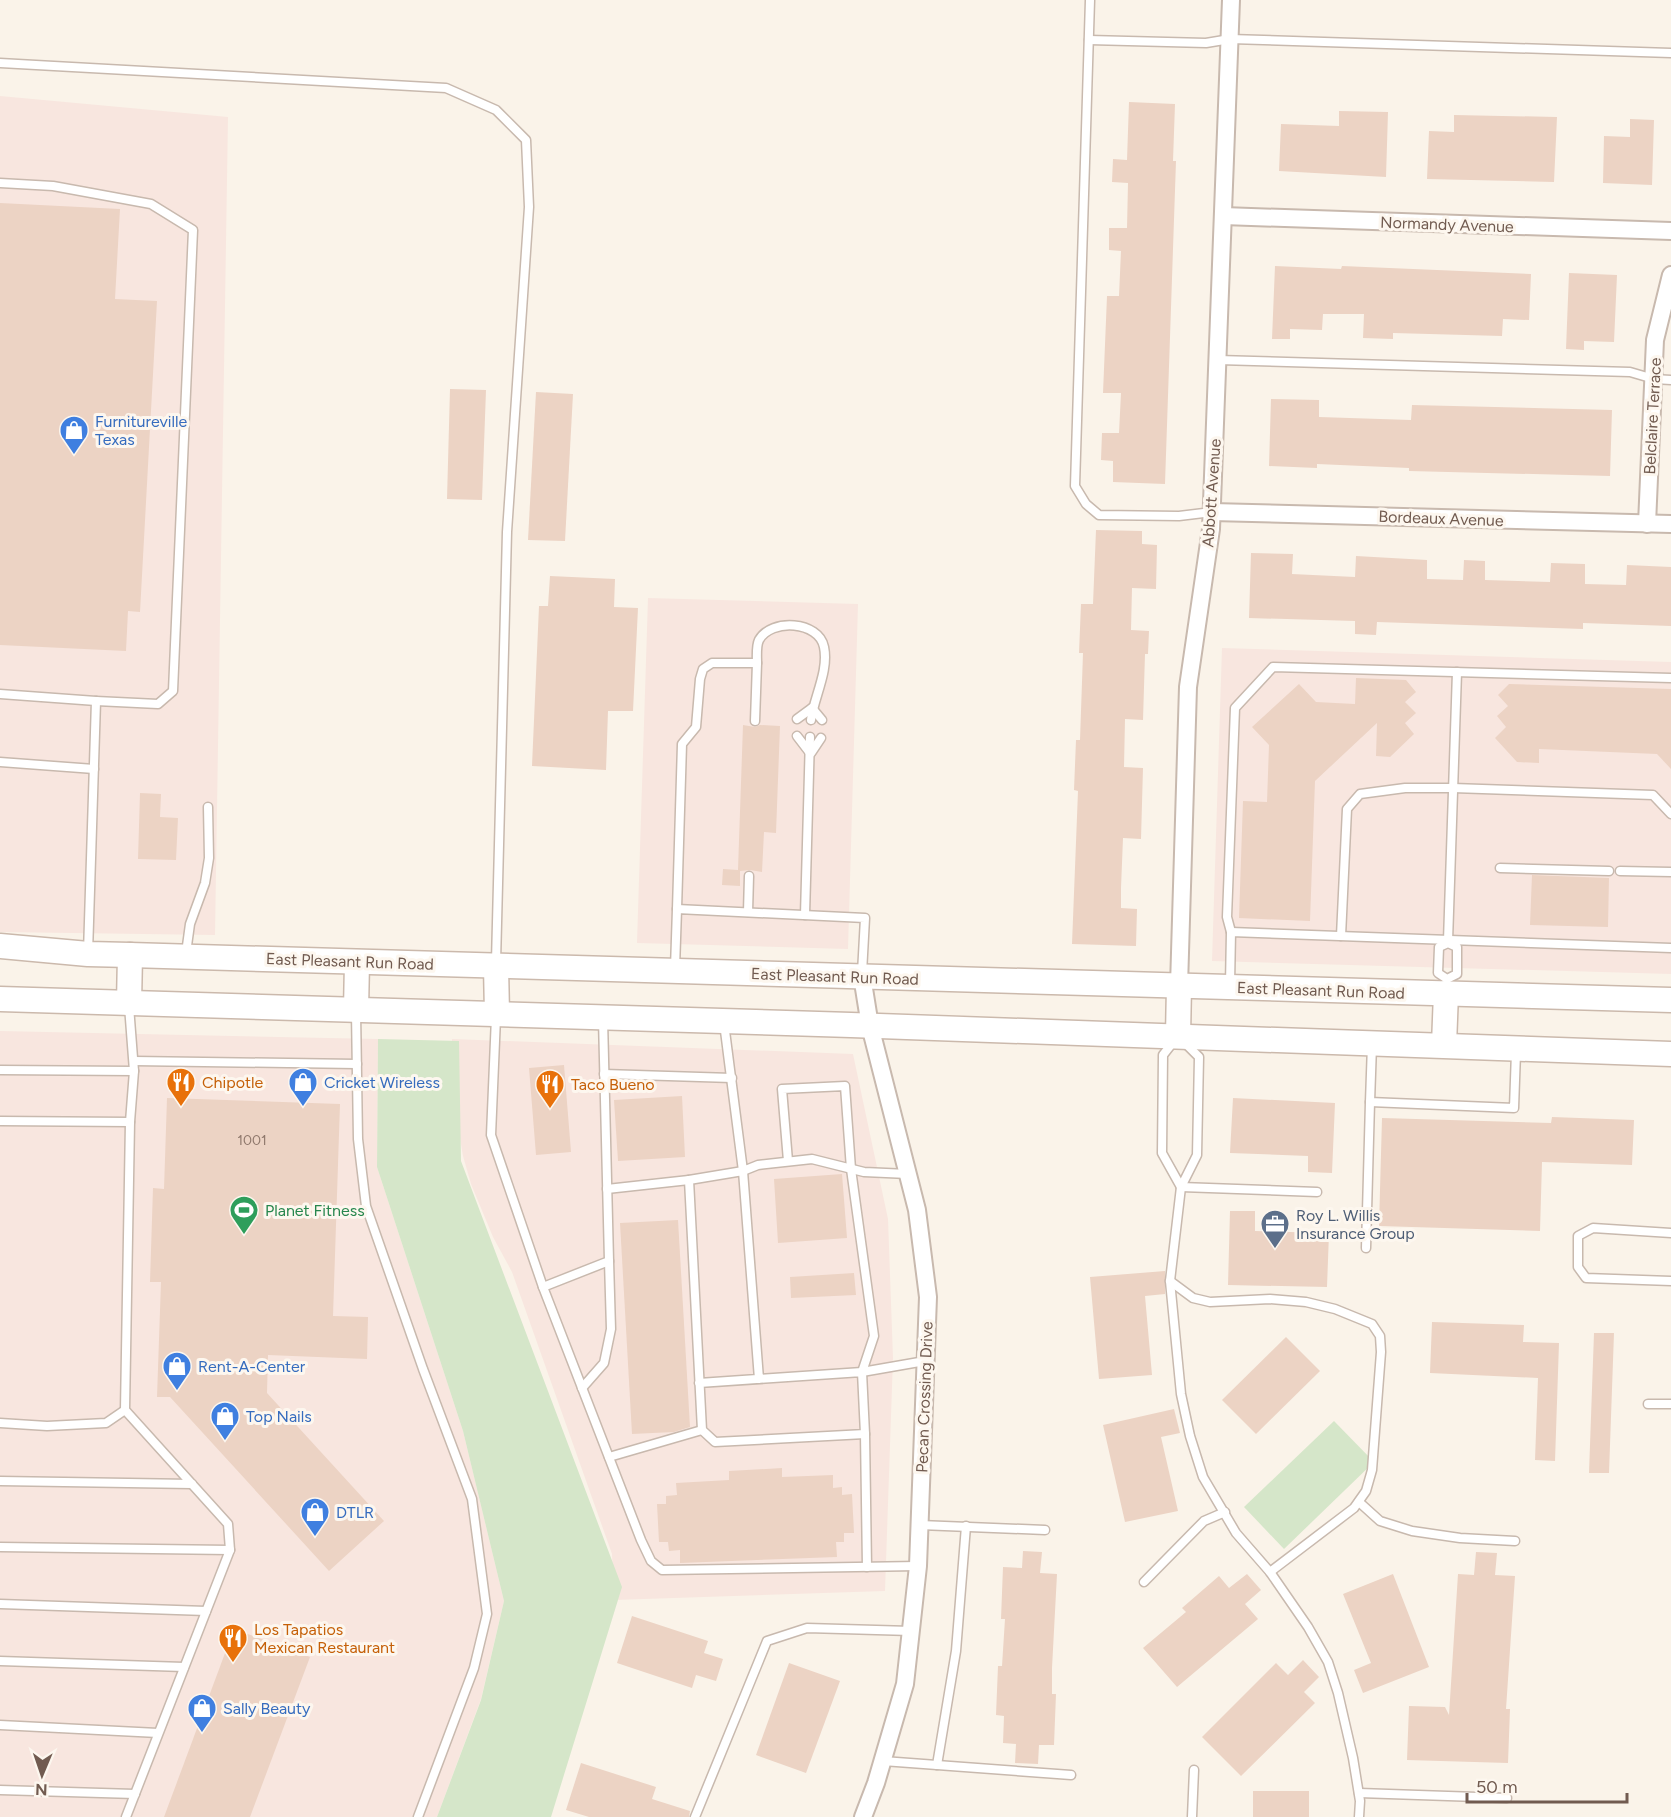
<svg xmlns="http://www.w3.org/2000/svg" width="1671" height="1817" font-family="Figtree,sans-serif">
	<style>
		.commercial { fill: #f8e6df }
		.green { fill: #d5e6c9 }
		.building { fill: #ecd3c4 }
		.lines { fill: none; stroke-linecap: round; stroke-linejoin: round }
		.service-casing { stroke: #c8b9ae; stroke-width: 11 }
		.minor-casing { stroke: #c8b9ae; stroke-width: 20 }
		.secondary-casing { stroke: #cbb9ac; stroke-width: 27 }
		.service { stroke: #fff; stroke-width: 8 }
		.minor { stroke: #fff; stroke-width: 16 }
		.secondary { stroke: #fff; stroke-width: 24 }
		.labels { text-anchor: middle; stroke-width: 6; stroke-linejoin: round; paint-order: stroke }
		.number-label { font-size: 14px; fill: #90796d }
		.street-label { font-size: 16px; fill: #715b50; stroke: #fdf7ef }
		.shop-label { font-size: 16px; fill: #366cbe; stroke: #fdf7ef; text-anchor: start }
		.food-label { font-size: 16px; fill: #c56008; stroke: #fdf7ef; text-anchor: start }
		.leisure-label { font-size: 16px; fill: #27864d; stroke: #fdf7ef; text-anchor: start }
		.service-label { font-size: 16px; fill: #4e5e75; stroke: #fdf7ef; text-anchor: start }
	</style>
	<rect width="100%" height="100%" fill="#faf3e9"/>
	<g class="commercial">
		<path d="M0 96 228 117 215 935 0 932Z"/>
		<path d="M648 598 858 604 848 949 637 943Z"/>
		<path d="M1222 648 1671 662V974L1212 961Z"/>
		<path d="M0 1031 378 1039 377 1167 463 1431 504 1601 481 1699 437 1817H0Z"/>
		<path d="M452 1039 853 1054 888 1219 893 1358 885 1591 614 1600 612 1554 512 1272 493 1237 471 1184 463 1156 453 1097Z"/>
	</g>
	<g class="green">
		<path d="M378 1039 459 1041 461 1161 622 1587 551 1817H437L481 1700 504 1601 463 1431 377 1167Z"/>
		<path d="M1334 1421 1374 1462 1284 1549 1244 1507Z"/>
	</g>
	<g class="building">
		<path d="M1129 102 1175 104 1173 161H1176L1165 484 1113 482V461L1101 460 1102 433H1119L1121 393H1103L1107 296H1119L1121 251 1109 250V228H1127L1128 183 1112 182 1113 159 1127 160Z"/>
		<path d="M1339 111 1388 112 1386 177 1279 171 1281 124 1339 126Z"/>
		<path d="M1454 115 1557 117 1554 182 1427 179 1429 131 1454 132Z"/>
		<path d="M1630 119 1654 120 1652 185 1603 183 1604 136 1630 137Z"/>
		<path d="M0 203 120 209 115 299 157 301 140 612 128 611 126 651 0 645Z"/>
		<path d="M1275 266 1341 269 1342 266 1531 274 1529 320 1503 319 1502 336 1393 333V339L1363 338 1364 314H1323L1322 330 1290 329V339H1272Z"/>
		<path d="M1569 273 1617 275 1614 342 1584 341V350L1566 349Z"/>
		<path d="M450 389 486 390 482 500 447 499Z"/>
		<path d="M536 392 573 394 565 541 528 540Z"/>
		<path d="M1271 399 1319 400V417L1411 420 1412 405 1612 410 1610 476 1409 471V468L1317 464V468L1269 466Z"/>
		<path d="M1096 530 1142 531V544L1157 545 1156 589 1132 588 1131 630 1149 631 1148 654H1145L1143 720 1125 719 1124 767 1143 768 1141 839 1123 838 1121 888V908L1137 909 1136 946 1072 944 1078 791 1074 790 1076 740H1080L1083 653H1079L1081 604H1093Z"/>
		<path d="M1251 553 1293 554 1292 574 1355 577 1356 556 1427 560V579L1463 580 1464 560 1485 561V580L1550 582 1551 563 1585 564V584L1626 585 1627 565 1671 567V626L1583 623V629L1377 622 1376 635 1355 634V621L1249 618Z"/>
		<path d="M550 576 615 579 614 607 638 608 633 711H608L606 770 532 766 539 606H548Z"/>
		<path d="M1356 678 1406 680 1416 692 1405 702 1416 713 1405 723 1414 734 1390 757 1376 756 1377 723 1315 781 1310 921 1239 918 1243 801 1267 802 1269 745 1252 727 1299 684 1316 702 1355 704Z"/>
		<path d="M1509 684 1671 689V769L1657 754 1539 749V763L1517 762 1495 738 1506 727 1497 716 1508 706 1498 695Z"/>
		<path d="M743 725 755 727 760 725 780 726 776 833 764 832 762 872 750 870 740 871V886L722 885 723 869 738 870Z"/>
		<path d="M140 793 161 794 160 817 178 818 176 860 138 859Z"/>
		<path d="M1532 875 1609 878 1608 927 1530 925Z"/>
		<path d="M564 1065 571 1152 536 1155 529 1068Z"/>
		<path d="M682 1096 685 1157 618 1161 614 1100Z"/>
		<path d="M167 1098 340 1104 333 1316 368 1317 367 1359 268 1355 267 1393 384 1521 329 1571 170 1397H157L161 1282H150L153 1188 164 1189Z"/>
		<path d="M1233 1098 1335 1103 1332 1173 1308 1172V1156L1230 1153Z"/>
		<path d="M1552 1117 1634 1120 1632 1165 1542 1162 1540 1231 1379 1226 1382 1118 1551 1123Z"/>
		<path d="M842 1174 847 1238 778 1243 774 1179Z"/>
		<path d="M1230 1211H1255V1231L1329 1233 1327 1287 1228 1285Z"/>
		<path d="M678 1220 690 1427 674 1432 632 1434 620 1223Z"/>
		<path d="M1165 1271V1294L1145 1296 1152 1375 1099 1379 1090 1277Z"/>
		<path d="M854 1273 856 1295 791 1298 790 1277Z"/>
		<path d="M1432 1322 1524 1325 1523 1342 1559 1343 1555 1461 1535 1460 1538 1378 1430 1373Z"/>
		<path d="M1594 1333H1614L1609 1473H1589Z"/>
		<path d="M1286 1337 1320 1371 1256 1434 1222 1400Z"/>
		<path d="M1174 1409 1180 1433 1161 1437 1178 1511 1125 1522 1103 1425Z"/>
		<path d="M782 1468V1477L833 1475V1488L842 1487V1495L852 1494 854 1533H844V1542H836L837 1557 680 1563V1550L669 1551 668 1542H659L657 1504H666V1496L677 1495 676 1483 729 1480V1471Z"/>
		<path d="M1023 1551 1042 1552 1040 1573 1057 1574 1052 1668V1694H1056L1054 1745H1039L1038 1764 1015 1763 1016 1744 1003 1743 1004 1716 996 1715 998 1666H1002L1005 1619H1001L1003 1567 1022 1568Z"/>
		<path d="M1476 1552 1497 1553 1495 1575 1515 1576 1506 1709H1510L1508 1763 1407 1760 1409 1706 1445 1707 1449 1715 1458 1574 1474 1575Z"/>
		<path d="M1247 1574 1261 1590 1245 1604 1258 1619 1177 1687 1143 1648 1186 1612 1182 1608 1219 1576 1229 1588Z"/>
		<path d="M1393 1574 1429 1667 1363 1693 1354 1670 1371 1663 1343 1594Z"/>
		<path d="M632 1616 708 1641 704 1653 723 1659 716 1681 696 1675 692 1688 617 1663Z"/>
		<path d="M234 1629 310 1657 250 1817H164Z"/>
		<path d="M1303 1660 1319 1677 1304 1692 1315 1703 1241 1776 1202 1737 1276 1663 1288 1675Z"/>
		<path d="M789 1663 840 1681 806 1773 756 1755Z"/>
		<path d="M581 1763 656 1787 652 1799 690 1811 689 1817H589L566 1810Z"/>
		<rect x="1253" y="1791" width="56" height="26"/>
	</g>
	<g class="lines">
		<g class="service-casing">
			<g id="service">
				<path d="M1090 0 1075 486 1086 504 1099 515 1179 516 1212 512"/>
				<path d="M1089 40 1206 43 1230 39 1671 53"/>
				<path d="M0 63 446 88 496 110 526 140 529 207 507 532 496 962"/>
				<path d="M0 183 53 186 151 204 193 230 173 691 158 704 96 701"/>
				<path d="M1218 360 1630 372 1654 379 1671 380"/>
				<path d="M0 694 96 701 88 953"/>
				<path d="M812 708 822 720"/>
				<path d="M797 719 812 708"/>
				<path d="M755 721 757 663"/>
				<path d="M797 736 810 753"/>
				<path d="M811 753 821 738"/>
				<path d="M0 762 94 769"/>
				<path d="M1500 868 1609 871"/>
				<path d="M1620 871 1671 872"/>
				<path d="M677 909 682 744 696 727 700 679 703 669 712 663H757C757 656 756 646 759 640 771 618 819 621 824 647 829 671 814 697 811 720"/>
				<path d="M748 912 749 876"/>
				<path d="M805 915 810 737"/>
				<path d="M1231 932 1227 917 1235 708 1273 667 1671 678"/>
				<path d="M1341 936 1347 809 1360 794 1405 788H1453L1653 795 1671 814"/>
				<path d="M1448 941 1457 672"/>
				<path d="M1448 943 1457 947V974L1447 979 1438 973 1439 947Z"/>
				<path d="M186 953 190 924 205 883 209 858 208 807"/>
				<path d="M675 968 677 909 865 918 862 973"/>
				<path d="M1230 984 1231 932 1671 948"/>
				<path d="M356 1012 358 1139 366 1206 423 1369 472 1499 487 1614 474 1668 418 1817"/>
				<path d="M496 1017 491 1135 543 1287"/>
				<path d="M603 1019 609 1261 543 1287 641 1540 651 1561 662 1570 918 1566"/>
				<path d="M724 1023 743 1171 758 1165 812 1159 864 1172 908 1174"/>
				<path d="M1174 1041 1163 1055 1162 1153 1181 1187"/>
				<path d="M1183 1041 1199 1057 1197 1155 1181 1187 1170 1281 1181 1394 1190 1436 1203 1477 1236 1533 1270 1572 1308 1627 1328 1662 1338 1693 1353 1758 1360 1801 1359 1817"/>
				<path d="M1372 1045 1370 1102 1514 1108 1516 1052"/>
				<path d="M134 1061 357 1064"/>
				<path d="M0 1070 134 1071"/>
				<path d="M604 1074 732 1078"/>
				<path d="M0 1121 130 1122"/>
				<path d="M788 1161 782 1089 845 1086 851 1169 874 1336 862 1372 925 1361"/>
				<path d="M1181 1187 1317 1192"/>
				<path d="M607 1189 689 1180"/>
				<path d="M1671 1233 1593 1228 1578 1236V1267L1586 1278 1671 1281"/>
				<path d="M1366 1248 1370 1102"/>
				<path d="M1170 1281 1193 1298 1210 1302 1270 1299 1306 1302 1335 1309 1372 1324 1380 1336 1381 1352 1372 1470 1366 1491 1354 1508 1270 1572"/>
				<path d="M699 1383 862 1372 865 1434 715 1442 702 1430 689 1180 743 1171 759 1379"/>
				<path d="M582 1388 604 1363 611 1329 609 1261"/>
				<path d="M1648 1404H1671"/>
				<path d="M0 1423 47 1426 106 1423 125 1410"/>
				<path d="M865 1434 867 1567"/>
				<path d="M609 1457 702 1430"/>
				<path d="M0 1481 192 1484"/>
				<path d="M1359 1502 1380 1521 1412 1531 1460 1538 1515 1541"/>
				<path d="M920 1525 1045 1530"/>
				<path d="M0 1547 230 1550"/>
				<path d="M1144 1582 1204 1521 1225 1512"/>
				<path d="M0 1604 206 1611"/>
				<path d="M0 1661 184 1667"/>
				<path d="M0 1725 158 1733"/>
				<path d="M883 1761 1071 1775"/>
				<path d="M937 1765 956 1651 966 1526"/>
				<path d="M0 1790 135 1794"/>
				<path d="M1359 1793 1507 1798"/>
				<path d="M126 1817 230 1550 228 1524 125 1410 130 1122 134 1071 129 1006"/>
				<path d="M695 1817 767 1641 807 1628 911 1631"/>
				<path d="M1192 1817 1194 1770"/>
			</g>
		</g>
		<g class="minor-casing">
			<g id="minor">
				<path d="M1223 216 1671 231"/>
				<path d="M1212 512 1671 524"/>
				<path d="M1647 524 1655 340 1671 275"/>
				<path d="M862 976 870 1026 917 1210 928 1297 918 1566 905 1684 876 1783 863 1817"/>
				<path d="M1179 986 1188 687 1211 529 1231 0"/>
			</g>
		</g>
		<g class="secondary-casing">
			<g id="secondary">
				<path d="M0 946 88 954 130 955 1671 1000"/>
				<path d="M496 966 497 1014"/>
				<path d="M0 999 851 1025 1671 1054"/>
				<path d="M129 1003 130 955"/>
				<path d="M356 1010 357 962"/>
				<path d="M1178 1036 1179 986"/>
				<path d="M1444 1045 1446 993"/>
			</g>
		</g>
		<use href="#service" class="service"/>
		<use href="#minor" class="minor"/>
		<use href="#secondary" class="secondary"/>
	</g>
	<defs>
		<g id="shop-pin" transform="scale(1.5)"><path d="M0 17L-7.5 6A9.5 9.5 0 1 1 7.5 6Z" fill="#3f7fe0" stroke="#fdf7ef"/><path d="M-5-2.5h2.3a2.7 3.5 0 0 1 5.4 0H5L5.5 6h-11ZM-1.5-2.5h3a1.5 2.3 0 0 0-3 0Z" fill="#fff"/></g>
		<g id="restaurant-pin" transform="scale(1.5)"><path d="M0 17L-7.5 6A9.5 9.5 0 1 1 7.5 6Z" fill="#e8710a" stroke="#fdf7ef"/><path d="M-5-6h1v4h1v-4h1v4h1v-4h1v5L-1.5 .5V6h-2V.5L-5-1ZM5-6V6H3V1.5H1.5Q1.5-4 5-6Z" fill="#fff"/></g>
		<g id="stadium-pin" transform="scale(1.5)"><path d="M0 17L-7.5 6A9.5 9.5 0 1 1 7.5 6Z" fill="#2e9e5b" stroke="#fdf7ef"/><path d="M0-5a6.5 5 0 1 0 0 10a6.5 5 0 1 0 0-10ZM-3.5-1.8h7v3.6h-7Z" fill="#fff"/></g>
		<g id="office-pin" transform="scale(1.5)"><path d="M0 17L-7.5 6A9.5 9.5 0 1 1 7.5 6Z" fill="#5c6f8a" stroke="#fdf7ef"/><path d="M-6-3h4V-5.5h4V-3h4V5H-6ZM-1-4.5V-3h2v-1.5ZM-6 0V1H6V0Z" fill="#fff"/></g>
	</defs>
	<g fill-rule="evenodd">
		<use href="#shop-pin" x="74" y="430"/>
		<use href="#restaurant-pin" x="181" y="1082"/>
		<use href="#shop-pin" x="303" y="1082"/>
		<use href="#restaurant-pin" x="550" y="1084"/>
		<use href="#stadium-pin" x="244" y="1210"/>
		<use href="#office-pin" x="1275" y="1224"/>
		<use href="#shop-pin" x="177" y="1366"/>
		<use href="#shop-pin" x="225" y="1416"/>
		<use href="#shop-pin" x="315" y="1512"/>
		<use href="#restaurant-pin" x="233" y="1638"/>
		<use href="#shop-pin" x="202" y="1708"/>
	</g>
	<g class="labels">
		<g class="number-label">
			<text x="252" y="1145">1001</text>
		</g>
		<g class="street-label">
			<text transform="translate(1447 224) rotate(2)" y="6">Normandy Avenue</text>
			<text transform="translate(1652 416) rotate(-87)" y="6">Belclaire Terrace</text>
			<text transform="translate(1211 493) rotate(-86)" y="6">Abbott Avenue</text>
			<text transform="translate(1441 518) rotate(2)" y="6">Bordeaux Avenue</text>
			<text transform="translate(350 961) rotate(2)" y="6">East Pleasant Run Road</text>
			<text transform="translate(835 976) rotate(2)" y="6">East Pleasant Run Road</text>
			<text transform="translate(1321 990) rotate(2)" y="6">East Pleasant Run Road</text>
			<text transform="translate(924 1397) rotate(-88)" y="6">Pecan Crossing Drive</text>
		</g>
		<g class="shop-label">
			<text x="95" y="427">Furnitureville<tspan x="95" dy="18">Texas</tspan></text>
			<text x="324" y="1088">Cricket Wireless</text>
			<text x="198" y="1372">Rent-A-Center</text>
			<text x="246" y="1422">Top Nails</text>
			<text x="336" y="1518">DTLR</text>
			<text x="223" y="1714">Sally Beauty</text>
		</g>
		<g class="food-label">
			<text x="202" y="1088">Chipotle</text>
			<text x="571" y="1090">Taco Bueno</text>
			<text x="254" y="1635">Los Tapatios<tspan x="254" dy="18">Mexican Restaurant</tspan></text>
		</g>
		<g class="leisure-label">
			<text x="265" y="1216">Planet Fitness</text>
		</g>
		<g class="service-label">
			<text x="1296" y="1221">Roy L. Willis<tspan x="1296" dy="18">Insurance Group</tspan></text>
		</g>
	</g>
	<g transform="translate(42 1775) rotate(182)" stroke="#fdf7ef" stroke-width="4.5" paint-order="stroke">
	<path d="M0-4.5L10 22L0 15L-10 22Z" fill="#715b50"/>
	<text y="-9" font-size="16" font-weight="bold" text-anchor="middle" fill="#715b50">N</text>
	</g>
	<path d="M1467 1793v9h160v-9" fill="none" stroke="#715b50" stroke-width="3"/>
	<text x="1476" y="1793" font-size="18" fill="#715b50" stroke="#fdf7ef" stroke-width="4.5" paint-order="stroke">50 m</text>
</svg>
